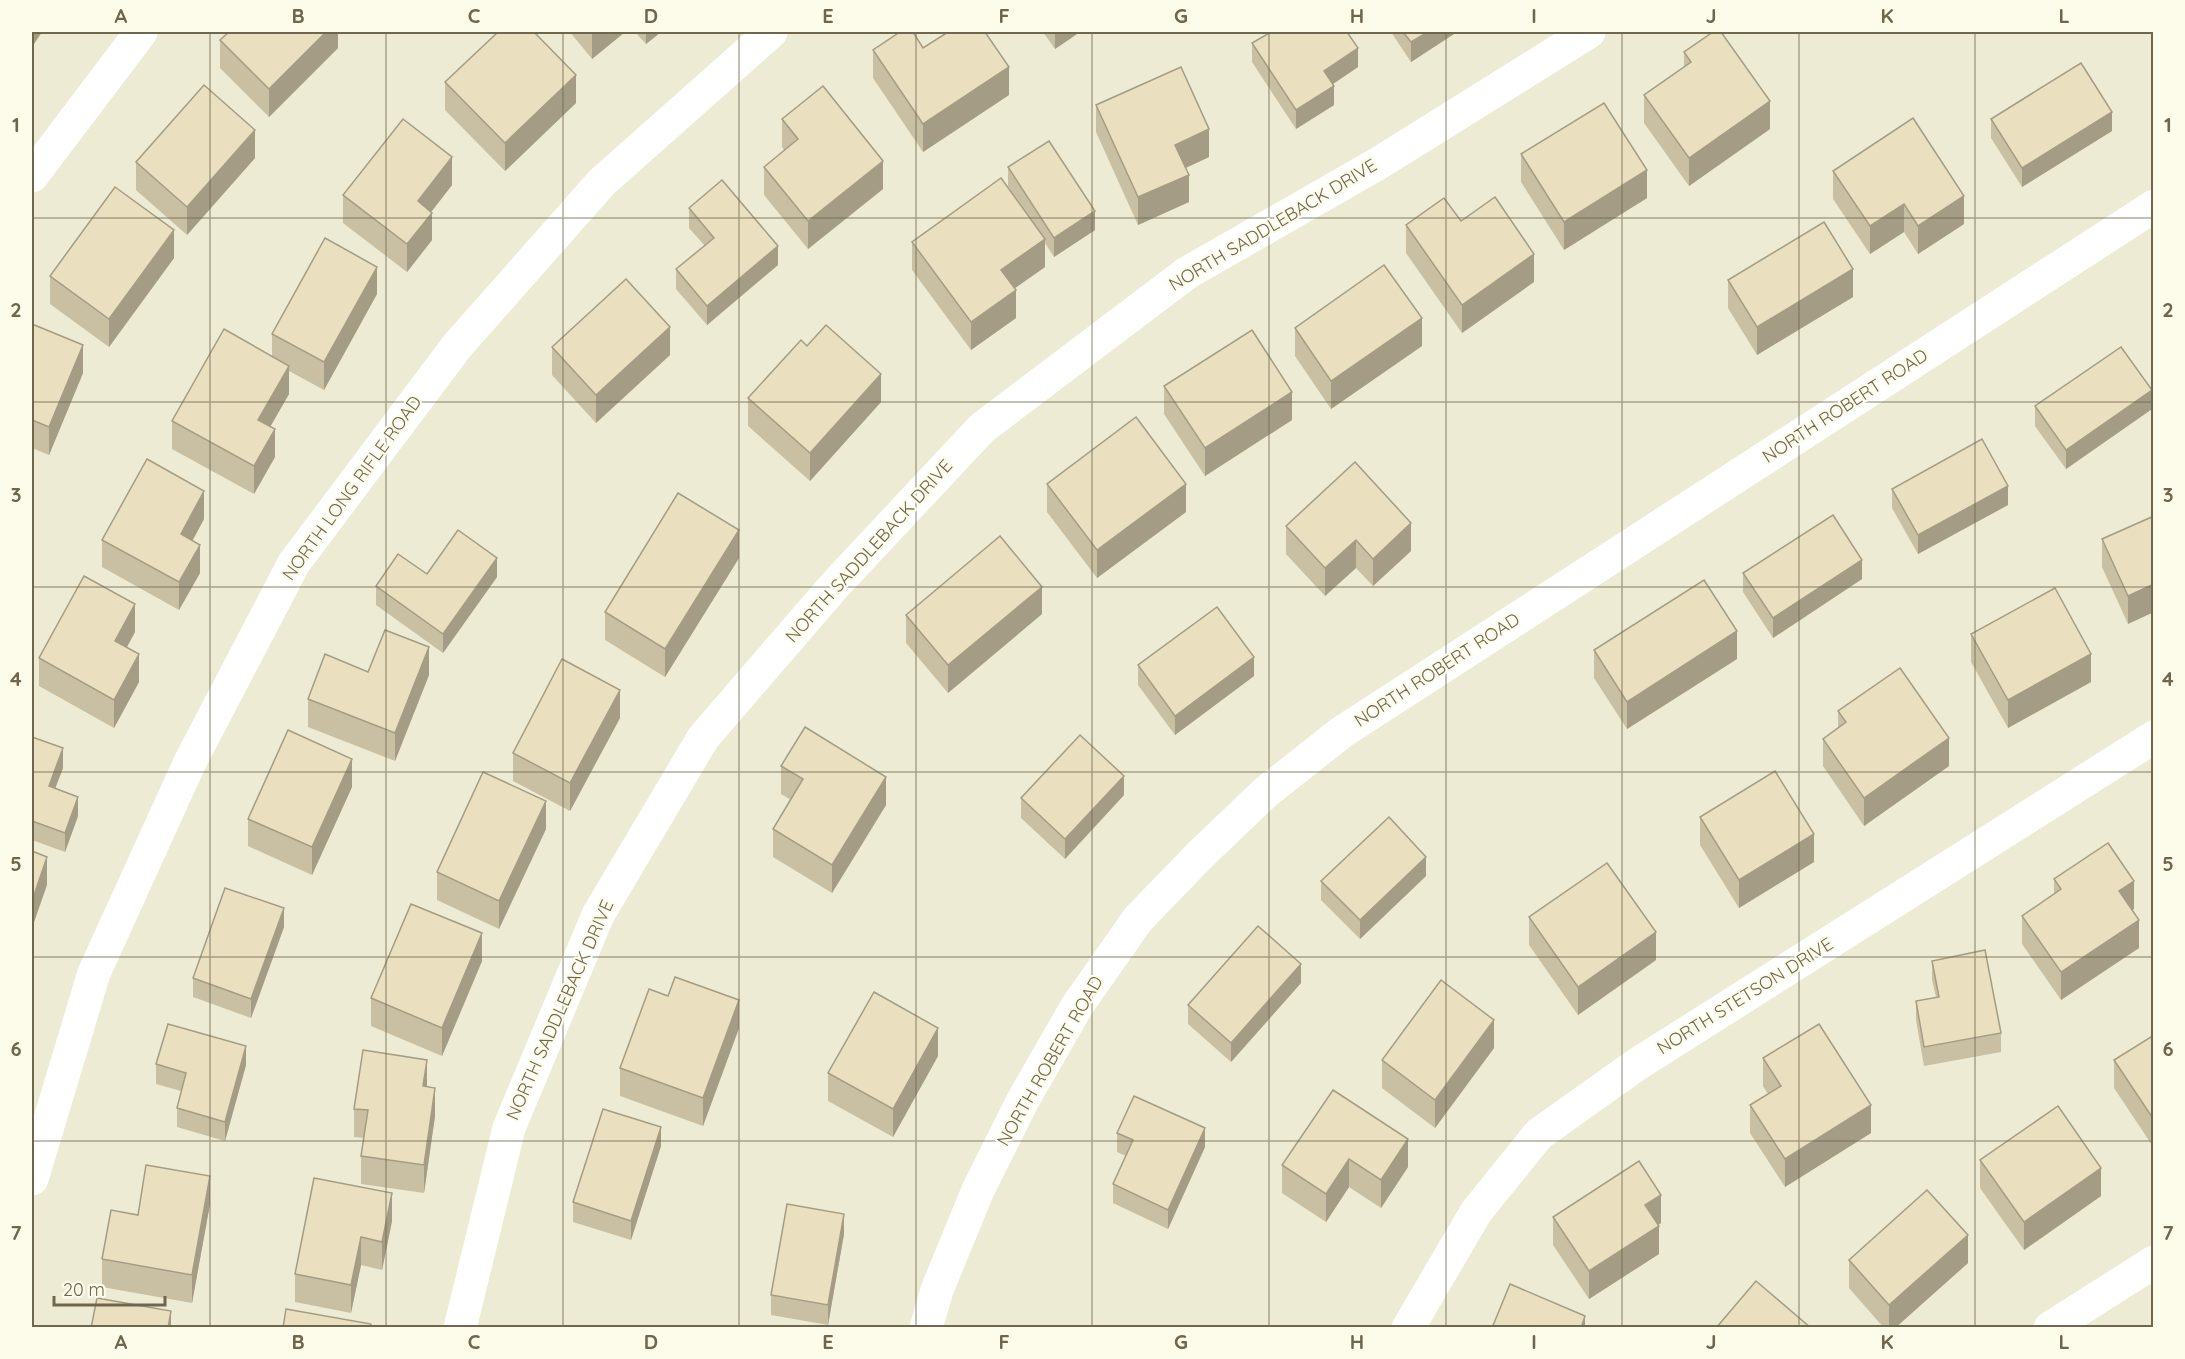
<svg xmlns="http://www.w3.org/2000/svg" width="2185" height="1359" font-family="Quicksand,sans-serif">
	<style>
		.residential { fill: #edebd3 }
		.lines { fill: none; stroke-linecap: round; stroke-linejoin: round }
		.minor { stroke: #fff; stroke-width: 33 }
		.secondary { stroke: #fff; stroke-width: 33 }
		.wall { fill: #c9c0a3 }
		.shaded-wall { fill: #a49c85 }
		.building { fill: #eadfbe; stroke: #a49c85; stroke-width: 1.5 }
		.grid { fill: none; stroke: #6f664e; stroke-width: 1.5; stroke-opacity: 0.55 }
		.labels { text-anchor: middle; stroke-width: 4.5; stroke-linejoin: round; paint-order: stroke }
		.street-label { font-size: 18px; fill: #6f664e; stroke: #fdfceb }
		.neatline { fill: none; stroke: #6f664e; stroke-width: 2 }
		.grid-label { font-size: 20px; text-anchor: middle; font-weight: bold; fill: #6f664e }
	</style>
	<rect width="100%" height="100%" fill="#f9f9e5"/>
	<rect class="residential" x="32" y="32" width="2121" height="1295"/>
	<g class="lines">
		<g class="minor">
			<path d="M32 176 141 32"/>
			<path d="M32 1179 94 973 190 762 294 563 457 346 602 182 771 32"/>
			<path d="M460 1328 509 1128 598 915 703 738 835 585 982 428 1187 273 1379 163 1589 32"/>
			<path d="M1408 1328 1476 1212 1539 1134 1636 1065 2154 737"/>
			<path d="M2050 1328 2154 1262"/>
		</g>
		<path class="secondary" d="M926 1328 937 1290 978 1190 1023 1100 1077 1006 1138 919 1200 855 1266 792 1342 732 2154 206"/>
	</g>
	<g class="wall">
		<path d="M338 32V48L269 117 220 68V40Z"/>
		<path d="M570 32H625L592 59Z"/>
		<path d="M635 32H661L646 44Z"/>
		<path d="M1043 32H1080L1055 49Z"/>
		<path d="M1391 32H1457L1411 62Z"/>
		<path d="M1252 43 1358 67 1333 84 1334 105 1296 129 1252 62Z"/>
		<path d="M923 48 1009 95 923 152 873 78V50Z"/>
		<path d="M1684 52 1770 129 1689 186 1644 123V95L1684 67Z"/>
		<path d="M445 82 576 103 505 171 445 110Z"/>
		<path d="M1096 105 1209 157 1185 168 1189 202 1138 225 1096 132Z"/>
		<path d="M782 119 883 189 808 249 764 195V167L784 150 782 147Z"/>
		<path d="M1991 119 2112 131 2022 187 1991 138Z"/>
		<path d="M1521 154 1647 198 1564 250 1521 182Z"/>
		<path d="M255 158 187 235 136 190V162Z"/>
		<path d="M1008 167 1095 230 1054 257 1045 243V267L1014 288 1016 318 971 350 912 270V242L1016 199 1008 186Z"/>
		<path d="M1833 171 1964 224 1918 254 1904 232 1870 254 1833 199Z"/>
		<path d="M452 185 431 212 432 240 407 272 343 223V195Z"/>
		<path d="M689 208 778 265 707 325 676 289V269L705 246 689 228Z"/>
		<path d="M1406 225 1534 282 1462 333 1406 253Z"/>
		<path d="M174 258 109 347 50 304V276Z"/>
		<path d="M1728 280 1853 297 1757 355 1728 308Z"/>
		<path d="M377 294 324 390 289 371V394L270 427 275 457 254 494 172 449V421L272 356V334Z"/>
		<path d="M32 324 83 373 49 455 32 448Z"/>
		<path d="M1295 328 1422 346 1331 409 1295 356Z"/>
		<path d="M807 346 881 402 810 481 748 426V398Z"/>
		<path d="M552 347 670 355 596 423 552 375Z"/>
		<path d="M1164 386 1292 420 1205 476 1164 414Z"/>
		<path d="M2035 406 2152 409 2066 469 2035 426Z"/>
		<path d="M1047 484 1186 512 1097 578 1047 512Z"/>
		<path d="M1892 489 2008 505 1918 554 1892 508Z"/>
		<path d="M2154 516 2128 624 2102 567V539Z"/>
		<path d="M204 519 192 541 200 573 179 610 102 567V540Z"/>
		<path d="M1286 526 1411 551 1373 586 1356 568 1325 596 1286 554Z"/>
		<path d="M739 558 665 677 605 640V612Z"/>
		<path d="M1743 573 1862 579 1773 638 1743 592Z"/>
		<path d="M427 574 497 577 443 653 376 605V586Z"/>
		<path d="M1042 614 948 693 906 643V615Z"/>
		<path d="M135 632 127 647 139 682 114 728 39 686V658Z"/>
		<path d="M1971 634 2091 682 2008 728 1971 662Z"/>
		<path d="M1594 650 1737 659 1627 729 1594 678Z"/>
		<path d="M1138 665 1254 676 1175 735 1138 685Z"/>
		<path d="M429 675 395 761 308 727V699Z"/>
		<path d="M1838 711 1949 766 1864 826 1823 766V739L1838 728Z"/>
		<path d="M620 718 570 811 513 781V753Z"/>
		<path d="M32 737 63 768 55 788 78 816 65 852 32 840Z"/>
		<path d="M781 766 886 805 832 893 773 857V829L791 800 781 794Z"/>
		<path d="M352 787 312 875 248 846V819Z"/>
		<path d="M1124 795 1065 859 1021 818V798Z"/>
		<path d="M1700 817 1814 862 1739 908 1700 845Z"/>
		<path d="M546 829 499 929 437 900V872Z"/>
		<path d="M1426 876 1360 939 1321 900V881Z"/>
		<path d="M2054 879 2134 909 2132 910 2139 948 2061 1000 2022 944V916L2054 894Z"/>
		<path d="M1529 917 1656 960 1578 1015 1529 945Z"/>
		<path d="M284 927 251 1018 193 997V978Z"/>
		<path d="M482 961 442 1056 371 1026V998Z"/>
		<path d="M1932 961 2001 1033V1052L1924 1066 1916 1020V1001L1936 997 1932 980Z"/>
		<path d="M1301 983 1231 1062 1188 1024V1005Z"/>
		<path d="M668 996 739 1028 703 1126 620 1096V1068Z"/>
		<path d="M2154 1035V1148L2114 1088V1060Z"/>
		<path d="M1494 1048 1435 1128 1382 1088V1060Z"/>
		<path d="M938 1056 893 1137 828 1101V1073Z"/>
		<path d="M1763 1058 1871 1133 1785 1187 1750 1133V1105L1768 1094 1763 1086Z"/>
		<path d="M156 1064 246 1065 225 1141 177 1127V1108L181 1091 156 1084Z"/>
		<path d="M427 1087 435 1116 424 1193 361 1184V1156L364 1138 354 1137V1109Z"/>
		<path d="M1333 1090 1408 1167 1381 1208 1349 1187 1326 1222 1282 1193V1165Z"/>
		<path d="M1117 1133 1205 1147 1168 1229 1113 1203V1184L1126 1156 1117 1152Z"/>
		<path d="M661 1146 631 1240 573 1222V1202Z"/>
		<path d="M1980 1160 2101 1196 2024 1250 1980 1188Z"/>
		<path d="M210 1204 192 1303 102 1287V1259L138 1215Z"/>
		<path d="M1553 1217 1661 1223 1658 1225 1659 1254 1589 1299 1553 1245Z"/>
		<path d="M392 1221 382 1270 361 1265 351 1313 295 1302V1274Z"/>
		<path d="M844 1234 828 1325 771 1315V1295Z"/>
		<path d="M1849 1260 1968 1263 1895 1328H1884L1849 1288Z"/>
	</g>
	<g class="shaded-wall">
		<path d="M32 32H42L32 47Z"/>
		<path d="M326 32H338V48L269 117V89Z"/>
		<path d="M592 32H625L592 59Z"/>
		<path d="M646 32H661L646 44Z"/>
		<path d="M1055 32H1080L1055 49Z"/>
		<path d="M1428 32H1457L1411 62V42Z"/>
		<path d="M1358 48V67L1324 90V71Z"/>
		<path d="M1009 67V95L923 152V124Z"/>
		<path d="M576 75V103L505 171V143Z"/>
		<path d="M1334 86V105L1296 129V110Z"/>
		<path d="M1770 101V129L1689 186V158Z"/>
		<path d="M2112 112V131L2022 187V168Z"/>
		<path d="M1209 129V157L1175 173V145Z"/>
		<path d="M255 130V158L187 235V207Z"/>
		<path d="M452 157V185L418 229V201Z"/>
		<path d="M883 161V189L808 249V221Z"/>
		<path d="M1647 170V198L1564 250V222Z"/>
		<path d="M1189 175V202L1138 225V197Z"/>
		<path d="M1964 196V224L1918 254V226Z"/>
		<path d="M1904 204V232L1870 254V226Z"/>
		<path d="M1095 211V230L1054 257V238Z"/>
		<path d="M432 213V240L407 272V244Z"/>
		<path d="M174 230V258L109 347V319Z"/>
		<path d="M1045 239V267L1001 298V270Z"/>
		<path d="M778 246V265L707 325V306Z"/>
		<path d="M1534 254V282L1462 333V305Z"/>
		<path d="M377 267V294L324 390V362Z"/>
		<path d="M1853 269V297L1757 355V327Z"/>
		<path d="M1016 290V318L971 350V322Z"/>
		<path d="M1422 318V346L1331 409V381Z"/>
		<path d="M670 327V355L596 423V395Z"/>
		<path d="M83 345V373L49 455V427Z"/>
		<path d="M289 366V394L258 448V420Z"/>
		<path d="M881 374V402L810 481V453Z"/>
		<path d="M2152 390V409L2066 469V450Z"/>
		<path d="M1292 392V420L1205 476V448Z"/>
		<path d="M275 429V457L254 494V466Z"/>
		<path d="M1186 484V512L1097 578V550Z"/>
		<path d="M2008 486V505L1918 554V535Z"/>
		<path d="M204 491V519L181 562V534Z"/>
		<path d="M1411 523V551L1373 586V559Z"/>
		<path d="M739 530V558L665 677V649Z"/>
		<path d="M1356 540V568L1325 596V568Z"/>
		<path d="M200 545V573L179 610V582Z"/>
		<path d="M497 558V577L443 653V634Z"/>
		<path d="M1862 560V579L1773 638V618Z"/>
		<path d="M2154 584V612L2128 624V596Z"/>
		<path d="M1042 587V614L948 693V665Z"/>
		<path d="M135 604V632L115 669V641Z"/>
		<path d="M1737 631V659L1627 729V702Z"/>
		<path d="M429 647V675L395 761V733Z"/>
		<path d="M139 654V682L114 728V700Z"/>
		<path d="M2091 654V682L2008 728V700Z"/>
		<path d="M1254 657V676L1175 735V716Z"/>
		<path d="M620 690V718L570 811V783Z"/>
		<path d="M1949 738V766L1864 826V798Z"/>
		<path d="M63 748V768L49 805V786Z"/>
		<path d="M352 759V787L312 875V847Z"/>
		<path d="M1124 776V795L1065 859V839Z"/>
		<path d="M886 777V805L832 893V865Z"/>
		<path d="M78 797V816L65 852V833Z"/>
		<path d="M546 801V829L499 929V901Z"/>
		<path d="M1814 834V862L1739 908V880Z"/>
		<path d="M47 857V885L32 928V901Z"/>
		<path d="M1426 857V876L1360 939V920Z"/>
		<path d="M2134 881V909L2119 919V891Z"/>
		<path d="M284 908V927L251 1018V999Z"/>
		<path d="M2139 920V948L2061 1000V972Z"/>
		<path d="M1656 932V960L1578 1015V987Z"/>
		<path d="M482 933V961L442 1056V1028Z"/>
		<path d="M1301 964V983L1231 1062V1043Z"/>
		<path d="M739 1000V1028L703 1126V1098Z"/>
		<path d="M1494 1020V1048L1435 1128V1100Z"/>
		<path d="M938 1028V1056L893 1137V1109Z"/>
		<path d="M246 1046V1065L225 1141V1122Z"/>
		<path d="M427 1060V1088L423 1086Z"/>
		<path d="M435 1088V1116L424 1193V1165Z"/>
		<path d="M1871 1105V1133L1785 1187V1159Z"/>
		<path d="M661 1127V1146L631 1240V1221Z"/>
		<path d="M1205 1128V1147L1168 1229V1210Z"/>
		<path d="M1408 1139V1167L1381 1208V1180Z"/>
		<path d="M1349 1159V1187L1326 1222V1194Z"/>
		<path d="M2101 1168V1196L2024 1250V1222Z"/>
		<path d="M210 1176V1204L192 1303V1275Z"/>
		<path d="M392 1193V1221L382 1270V1242Z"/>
		<path d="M1661 1195V1223L1645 1233V1205Z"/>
		<path d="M844 1214V1234L828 1325V1305Z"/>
		<path d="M1659 1226V1254L1589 1299V1271Z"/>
		<path d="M1968 1235V1263L1895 1328H1889V1305Z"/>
		<path d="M361 1237V1265L351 1313V1285Z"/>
		<path d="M171 1311V1328H168Z"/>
		<path d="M1585 1316V1328H1581Z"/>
	</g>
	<g class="building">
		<path d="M229 32H326L269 89 220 40Z"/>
		<path d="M498 32H534L576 75 505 143 445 82Z"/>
		<path d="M900 32H913L923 48 948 32H985L1009 67 923 124 873 50Z"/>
		<path d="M1271 32H1347L1358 48 1324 71 1334 86 1296 110 1252 43Z"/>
		<path d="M1403 32H1428L1411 42Z"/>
		<path d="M1713 32H1721L1770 101 1689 158 1644 95 1691 62 1684 52Z"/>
		<path d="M2081 63 2112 112 2022 168 1991 119Z"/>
		<path d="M1181 67 1209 129 1175 145 1189 175 1138 197 1096 105Z"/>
		<path d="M204 85 255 130 187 207 136 162Z"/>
		<path d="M823 86 883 161 808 221 764 167 798 139 782 119Z"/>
		<path d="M1604 103 1647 170 1564 222 1521 154Z"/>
		<path d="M1913 118 1964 196 1918 226 1904 204 1870 226 1833 171Z"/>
		<path d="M403 119 452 157 418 201 432 213 407 244 343 195Z"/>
		<path d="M1049 141 1095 211 1054 238 1008 167Z"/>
		<path d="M1001 178 1045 239 1001 270 1016 290 971 322 912 242Z"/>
		<path d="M722 180 778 246 707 306 676 269 714 238 689 208Z"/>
		<path d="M115 187 174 230 109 319 50 276Z"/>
		<path d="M1495 197 1534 254 1462 305 1406 225 1444 198 1461 221Z"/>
		<path d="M1824 222 1853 269 1757 327 1728 280Z"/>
		<path d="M325 238 377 267 324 362 272 334Z"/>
		<path d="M1384 265 1422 318 1331 381 1295 328Z"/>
		<path d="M626 279 670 327 596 395 552 347Z"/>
		<path d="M32 324 83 345 49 427 32 420Z"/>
		<path d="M826 325 881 374 810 453 748 398 801 340 807 346Z"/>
		<path d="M224 329 289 366 258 420 275 429 254 466 172 421Z"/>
		<path d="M1252 330 1292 392 1205 448 1164 386Z"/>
		<path d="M2121 347 2152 390 2066 450 2035 406Z"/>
		<path d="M1136 417 1186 484 1097 550 1047 484Z"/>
		<path d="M1982 439 2008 486 1918 535 1892 489Z"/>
		<path d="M147 459 204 491 181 534 200 545 179 582 102 540Z"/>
		<path d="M1355 462 1411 523 1373 559 1356 540 1325 568 1286 526Z"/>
		<path d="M678 493 739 530 665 649 605 612Z"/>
		<path d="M1833 515 1862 560 1773 618 1743 573Z"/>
		<path d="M2154 516V584L2128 596 2102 539Z"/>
		<path d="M458 530 497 558 443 634 376 586 398 554 427 574Z"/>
		<path d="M1000 536 1042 587 948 665 906 615Z"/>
		<path d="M84 576 135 604 115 641 139 654 114 700 39 658Z"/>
		<path d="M1704 580 1737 631 1627 702 1594 650Z"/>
		<path d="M2055 588 2091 654 2008 700 1971 634Z"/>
		<path d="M1217 607 1254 657 1175 716 1138 665Z"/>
		<path d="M385 630 429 647 395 733 308 699 325 654 368 672Z"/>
		<path d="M562 659 620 690 570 783 513 753Z"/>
		<path d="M1900 668 1949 738 1864 798 1823 739 1846 722 1838 711Z"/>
		<path d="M805 727 886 777 832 865 773 829 803 779 781 766Z"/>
		<path d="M288 730 352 759 312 847 248 819Z"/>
		<path d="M1080 735 1124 776 1065 839 1021 798Z"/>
		<path d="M32 737 63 748 49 786 78 797 65 833 32 821Z"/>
		<path d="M1775 771 1814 834 1739 880 1700 817Z"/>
		<path d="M483 772 546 801 499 901 437 872Z"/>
		<path d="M1389 817 1426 857 1360 920 1321 881Z"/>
		<path d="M2108 843 2134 881 2119 891 2139 920 2061 972 2022 916 2061 889 2054 879Z"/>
		<path d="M32 851 47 857 32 901Z"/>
		<path d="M1607 863 1656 932 1578 987 1529 917Z"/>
		<path d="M225 888 284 908 251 999 193 978Z"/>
		<path d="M411 904 482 933 442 1028 371 998Z"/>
		<path d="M1258 926 1301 964 1231 1043 1188 1005Z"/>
		<path d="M1985 950 2001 1033 1924 1047 1916 1001 1939 997 1932 961Z"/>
		<path d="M675 977 739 1000 703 1098 620 1068 649 989 668 996Z"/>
		<path d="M1441 980 1494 1020 1435 1100 1382 1060Z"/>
		<path d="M874 992 938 1028 893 1109 828 1073Z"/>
		<path d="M168 1024 246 1046 225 1122 177 1108 186 1073 156 1064Z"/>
		<path d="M1819 1024 1871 1105 1785 1159 1750 1105 1781 1086 1763 1058Z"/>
		<path d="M2154 1035V1120L2114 1060Z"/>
		<path d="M363 1050 427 1060 423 1086 435 1088 424 1165 361 1156 368 1110 354 1109Z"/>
		<path d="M1333 1090 1408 1139 1381 1180 1349 1159 1326 1194 1282 1165Z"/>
		<path d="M1134 1096 1205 1128 1168 1210 1113 1184 1133 1140 1117 1133Z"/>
		<path d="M2058 1106 2101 1168 2024 1222 1980 1160Z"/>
		<path d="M603 1109 661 1127 631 1221 573 1202Z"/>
		<path d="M1639 1161 1661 1195 1645 1205 1659 1226 1589 1271 1553 1217Z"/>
		<path d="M146 1165 210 1176 192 1275 102 1259 111 1210 138 1215Z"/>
		<path d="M314 1178 392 1193 382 1242 361 1237 351 1285 295 1274Z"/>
		<path d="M1927 1190 1968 1235 1889 1305 1849 1260Z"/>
		<path d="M787 1204 844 1214 828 1305 771 1295Z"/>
		<path d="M1756 1281 1811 1328H1716Z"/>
		<path d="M1510 1284 1585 1316 1581 1328H1492Z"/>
		<path d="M97 1298 171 1311 168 1328H91Z"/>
		<path d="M286 1309 371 1324 370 1328H283Z"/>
	</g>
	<path class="grid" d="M210 32V1328M386 32V1328M563 32V1328M739 32V1328M916 32V1328M1092 32V1328M1269 32V1328M1446 32V1328M1622 32V1328M1799 32V1328M1975 32V1328M32 218H2154M32 402H2154M32 587H2154M32 772H2154M32 957H2154M32 1141H2154"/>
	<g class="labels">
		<g class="street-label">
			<text transform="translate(1273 225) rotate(-31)" y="6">NORTH SADDLEBACK DRIVE</text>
			<text transform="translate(1845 406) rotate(-33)" y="6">NORTH ROBERT ROAD</text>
			<text transform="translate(352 488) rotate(-54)" y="6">NORTH LONG RIFLE ROAD</text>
			<text transform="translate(869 551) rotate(-48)" y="6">NORTH SADDLEBACK DRIVE</text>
			<text transform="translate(1437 670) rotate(-33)" y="6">NORTH ROBERT ROAD</text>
			<text transform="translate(1745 996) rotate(-32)" y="6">NORTH STETSON DRIVE</text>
			<text transform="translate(560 1010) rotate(-66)" y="6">NORTH SADDLEBACK DRIVE</text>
			<text transform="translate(1050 1061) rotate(-60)" y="6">NORTH ROBERT ROAD</text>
		</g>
	</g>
	<rect width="2185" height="1359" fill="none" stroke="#fdfceb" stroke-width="66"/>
	<path d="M54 1296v9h111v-9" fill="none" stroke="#6f664e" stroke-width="3"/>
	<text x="63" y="1296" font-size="18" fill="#6f664e" stroke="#fdfceb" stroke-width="4.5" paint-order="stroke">20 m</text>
	<rect x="33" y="33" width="2119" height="1293" class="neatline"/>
	<g class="grid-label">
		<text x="121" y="23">A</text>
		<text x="298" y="23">B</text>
		<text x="474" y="23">C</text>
		<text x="651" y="23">D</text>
		<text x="828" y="23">E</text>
		<text x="1004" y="23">F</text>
		<text x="1181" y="23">G</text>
		<text x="1357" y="23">H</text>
		<text x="1534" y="23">I</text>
		<text x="1711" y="23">J</text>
		<text x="1887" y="23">K</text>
		<text x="2064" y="23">L</text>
		<text x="16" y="132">1</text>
		<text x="2168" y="132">1</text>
		<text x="16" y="317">2</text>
		<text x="2168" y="317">2</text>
		<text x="16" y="502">3</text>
		<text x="2168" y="502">3</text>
		<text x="16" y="686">4</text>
		<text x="2168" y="686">4</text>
		<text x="16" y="871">5</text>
		<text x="2168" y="871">5</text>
		<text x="16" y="1056">6</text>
		<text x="2168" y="1056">6</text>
		<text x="16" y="1240">7</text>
		<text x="2168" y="1240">7</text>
		<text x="121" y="1349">A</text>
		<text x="298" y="1349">B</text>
		<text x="474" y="1349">C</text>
		<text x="651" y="1349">D</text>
		<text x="828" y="1349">E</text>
		<text x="1004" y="1349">F</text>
		<text x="1181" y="1349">G</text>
		<text x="1357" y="1349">H</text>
		<text x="1534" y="1349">I</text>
		<text x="1711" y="1349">J</text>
		<text x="1887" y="1349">K</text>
		<text x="2064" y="1349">L</text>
	</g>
</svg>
